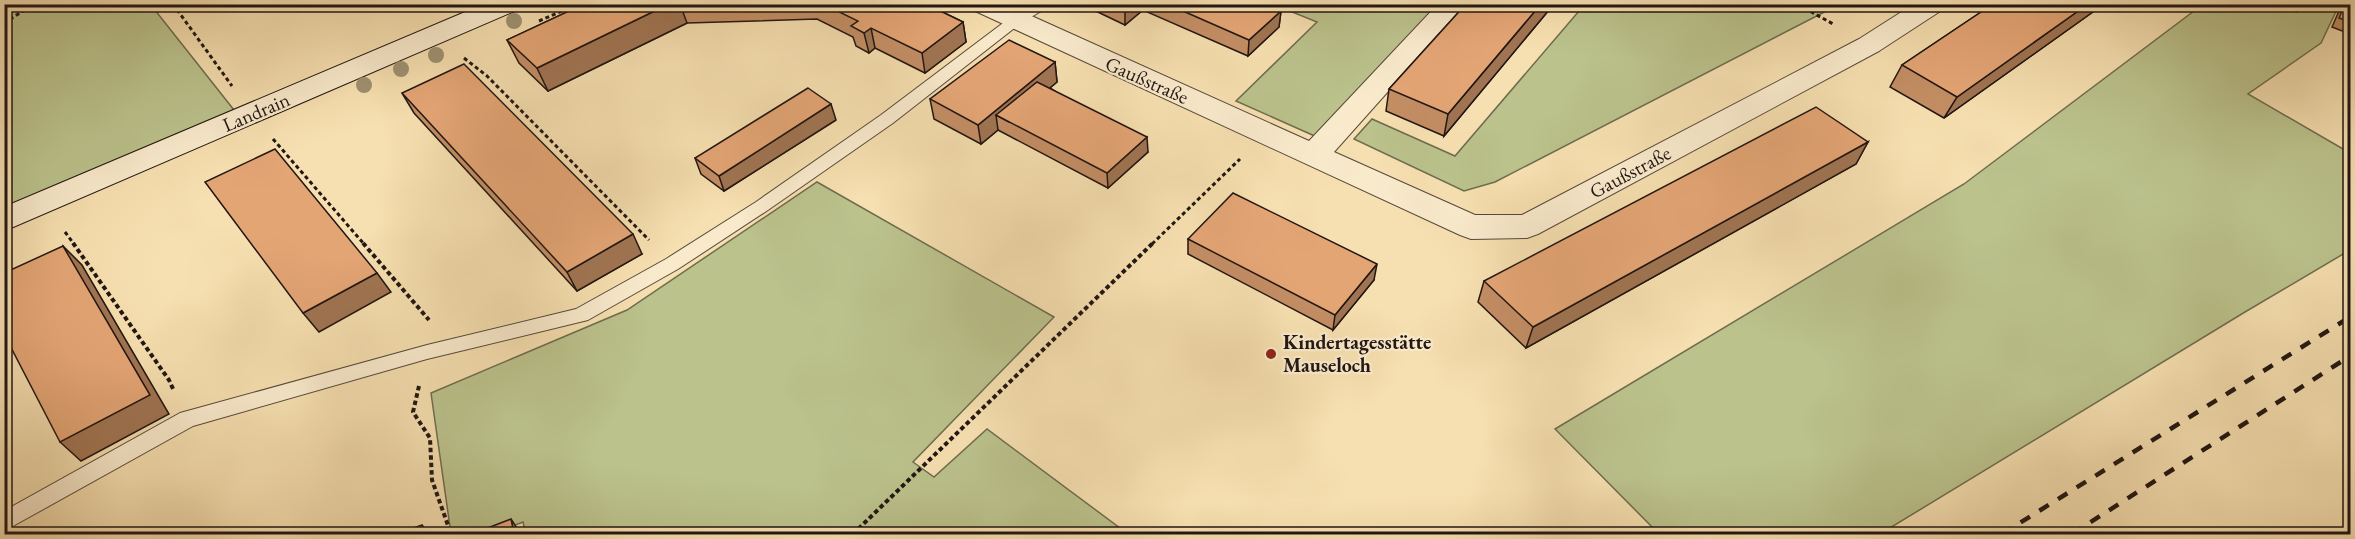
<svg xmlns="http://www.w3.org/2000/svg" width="2355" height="539" font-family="'EB Garamond',serif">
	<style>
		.green { fill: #bbc28c; stroke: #6e6c4f; stroke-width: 1.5 }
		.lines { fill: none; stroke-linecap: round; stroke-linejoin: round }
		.lane-casing { stroke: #56483a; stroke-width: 2 }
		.street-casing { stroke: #56483a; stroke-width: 2 }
		.secondary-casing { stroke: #211612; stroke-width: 2 }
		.path-far1 { stroke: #211612; stroke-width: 3; stroke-dasharray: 4 3; stroke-linecap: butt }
		.path { stroke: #211612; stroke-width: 4; stroke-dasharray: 4.5 3; stroke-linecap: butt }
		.lane { fill: #f9eacc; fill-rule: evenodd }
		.street { fill: #f9eacc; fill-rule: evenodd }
		.secondary { fill: #f9eacc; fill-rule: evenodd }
		.rail { stroke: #211612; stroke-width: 4.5; stroke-dasharray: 11 11; stroke-linecap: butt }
		.tree { fill: #9f9171 }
		.wall { fill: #c48e65; stroke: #211612; stroke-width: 1.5 }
		.shaded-wall { fill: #a07452; stroke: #211612; stroke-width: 1.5 }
		.building { fill: #e4a575; stroke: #211612; stroke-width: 1.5 }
		.poi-dot { fill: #8f2418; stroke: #f9eacc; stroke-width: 2 }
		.labels { text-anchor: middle; stroke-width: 4.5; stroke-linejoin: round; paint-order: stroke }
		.street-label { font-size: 20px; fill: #211612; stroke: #f9eacc }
		.poi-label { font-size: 20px; font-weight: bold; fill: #211612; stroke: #f9eacc; text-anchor: start }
	</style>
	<rect width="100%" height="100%" fill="#f6dfb0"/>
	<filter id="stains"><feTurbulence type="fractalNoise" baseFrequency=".00333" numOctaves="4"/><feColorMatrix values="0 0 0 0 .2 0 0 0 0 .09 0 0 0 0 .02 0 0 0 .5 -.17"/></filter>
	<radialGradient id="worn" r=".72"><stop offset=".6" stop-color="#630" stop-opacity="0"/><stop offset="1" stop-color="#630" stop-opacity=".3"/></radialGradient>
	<g class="green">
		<path d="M1585 4 1838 5 1495 182 1464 191 1354 139 1372 119 1455 156Z"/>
		<path d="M4 5H151L234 110 5 207Z"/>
		<path d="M1275 5H1441L1317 137 1236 101 1317 22Z"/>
		<path d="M2202 5H2339L2321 43 2248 94 2350 153V250L2245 312 1880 534H1659L1555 429 1964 184Z"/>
		<path d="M817 182 1054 317 913 462 934 477 987 429 1128 534H526L523 522 492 534H451L431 393 627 310Z"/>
	</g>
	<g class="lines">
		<g class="lane-casing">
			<path id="lane" d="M1034 4H1053L1021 23 893 123 768 210 678 269 588 320 427 359 193 426 4 531V511L180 413 427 345 576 309 666 259 756 202 881 115 1011 17Z"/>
		</g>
		<g class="street-casing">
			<path id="street" d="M969 4H1005L1309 141 1438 4H1466L1334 152 1475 215H1522L1859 39 1914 4H1946L1942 10 1879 51 1538 234 1527 238 1471 239 1460 235 973 10Z"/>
		</g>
		<g class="secondary-casing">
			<path id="secondary" d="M484 4H521L517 10 4 231V207Z"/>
		</g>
		<g class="path-far1">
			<path d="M173 4 232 86"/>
			<path d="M1791 4 1806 9 1835 25"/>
			<path d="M2281 4 2298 12"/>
			<path d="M539 21 578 4"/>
			<path d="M4 23 34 4"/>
			<path d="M464 58 487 76 649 240"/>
			<path d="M273 139 364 244"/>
			<path d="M65 232 74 244"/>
			<path d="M1152 244 1240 159"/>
		</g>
		<g class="path">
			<path d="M73 243 169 380 174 391"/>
			<path d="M363 243 429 320"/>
			<path d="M419 386 413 412 430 438 432 480 451 534"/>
			<path d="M853 534 1153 243"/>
		</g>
		<use href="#lane" class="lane"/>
		<use href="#street" class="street"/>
		<use href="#secondary" class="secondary"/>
		<g class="rail">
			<path d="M2002 534 2350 317"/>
			<path d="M2072 534 2350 356"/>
		</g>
	</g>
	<g class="tree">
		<circle cx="514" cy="21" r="8"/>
		<circle cx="436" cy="55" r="8"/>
		<circle cx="401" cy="69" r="8"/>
		<circle cx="364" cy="85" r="8"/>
	</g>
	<g class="wall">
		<path d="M584 4H926L963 22 966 42 925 73 875 48 869 53 856 46 853 37 817 19 687 23 548 91 519 63 507 40Z"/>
		<path d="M1081 4H1265L1281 11 1279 27 1248 56 1143 10 1125 25Z"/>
		<path d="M1466 4H1554L1444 136 1386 111 1389 89Z"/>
		<path d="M1993 4H2104L1944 118 1890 87 1902 65Z"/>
		<path d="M2342 4H2350V34L2332 27Z"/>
		<path d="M1055 62 1057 82 1050 88 1148 152 1108 188 998 130 981 144 934 119 930 99Z"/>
		<path d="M402 93 642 254 577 291 414 113Z"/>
		<path d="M836 120 724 191 701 174 695 158Z"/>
		<path d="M1868 142 1856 164 1526 348 1478 302 1484 281Z"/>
		<path d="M1188 239 1374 280 1333 330 1188 254Z"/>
	</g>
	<g class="shaded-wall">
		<path d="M308 4H326L312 10Z"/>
		<path d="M669 4H680L687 23 548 91 537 68Z"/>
		<path d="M1125 4H1143V10L1125 25Z"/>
		<path d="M1541 4H1554L1444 136 1448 114Z"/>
		<path d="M2088 4H2104L1944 118 1957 97Z"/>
		<path d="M1281 11 1279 27 1248 56 1249 40Z"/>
		<path d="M963 22 966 42 925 73 922 53Z"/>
		<path d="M871 28 875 48 869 53 864 33Z"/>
		<path d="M1055 62 1057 82 1009 122 996 115 998 130 981 144 978 125Z"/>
		<path d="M831 104 836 120 724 191 719 176Z"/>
		<path d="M1147 137 1148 152 1108 188 1107 173Z"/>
		<path d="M1868 142 1856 164 1526 348 1533 327Z"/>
		<path d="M633 234 642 254 577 291 567 272Z"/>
		<path d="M63 246 82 265 169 414 81 461 60 442Z"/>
		<path d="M1377 264 1374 280 1333 330 1335 315Z"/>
		<path d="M377 273 391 292 319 332 303 313Z"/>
		<path d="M511 519 517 528 518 534H514Z"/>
		<path d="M422 525 429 533V534H424Z"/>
	</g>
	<g class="building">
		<path d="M584 4H669L537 68 507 40Z"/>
		<path d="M823 4H926L963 22 922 53 871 28 864 33 851 26 858 21Z"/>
		<path d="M1167 4H1265L1281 11 1249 40Z"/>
		<path d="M1466 4H1541L1448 114 1389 89Z"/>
		<path d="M1993 4H2088L1957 97 1902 65Z"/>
		<path d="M2345 4H2350V22L2339 18Z"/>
		<path d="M1009 40 1055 62 978 125 930 99Z"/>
		<path d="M464 64 633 234 567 272 402 93Z"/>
		<path d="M1037 82 1147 137 1107 173 996 115Z"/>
		<path d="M808 88 831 104 719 176 695 158Z"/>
		<path d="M1816 107 1868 142 1533 327 1484 281Z"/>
		<path d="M275 149 377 273 303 313 205 182Z"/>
		<path d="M1233 193 1377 264 1335 315 1188 239Z"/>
		<path d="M63 246 150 395 60 442 4 334V273Z"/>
		<path d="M511 519 514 534H472Z"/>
		<path d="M422 525 424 534H396Z"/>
	</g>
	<circle class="poi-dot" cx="1271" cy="354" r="6"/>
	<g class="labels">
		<g class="street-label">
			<text transform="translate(1147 80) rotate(24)" y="7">Gaußstraße</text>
			<text transform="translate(256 112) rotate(-23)" y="7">Landrain</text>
			<text transform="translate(1630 172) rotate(-28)" y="7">Gaußstraße</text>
		</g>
		<g class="poi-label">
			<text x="1283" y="349">Kindertagesstätte<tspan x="1283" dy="23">Mauseloch</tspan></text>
		</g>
	</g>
	<rect width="2355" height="539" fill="none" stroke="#f6dfb0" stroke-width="24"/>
	<rect x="6" y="6" width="2343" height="527" fill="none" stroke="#211612" stroke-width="3"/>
	<rect x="12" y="12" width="2331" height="515" fill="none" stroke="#211612" stroke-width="1.5"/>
	<rect width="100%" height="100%" filter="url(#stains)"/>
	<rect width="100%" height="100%" fill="url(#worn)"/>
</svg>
